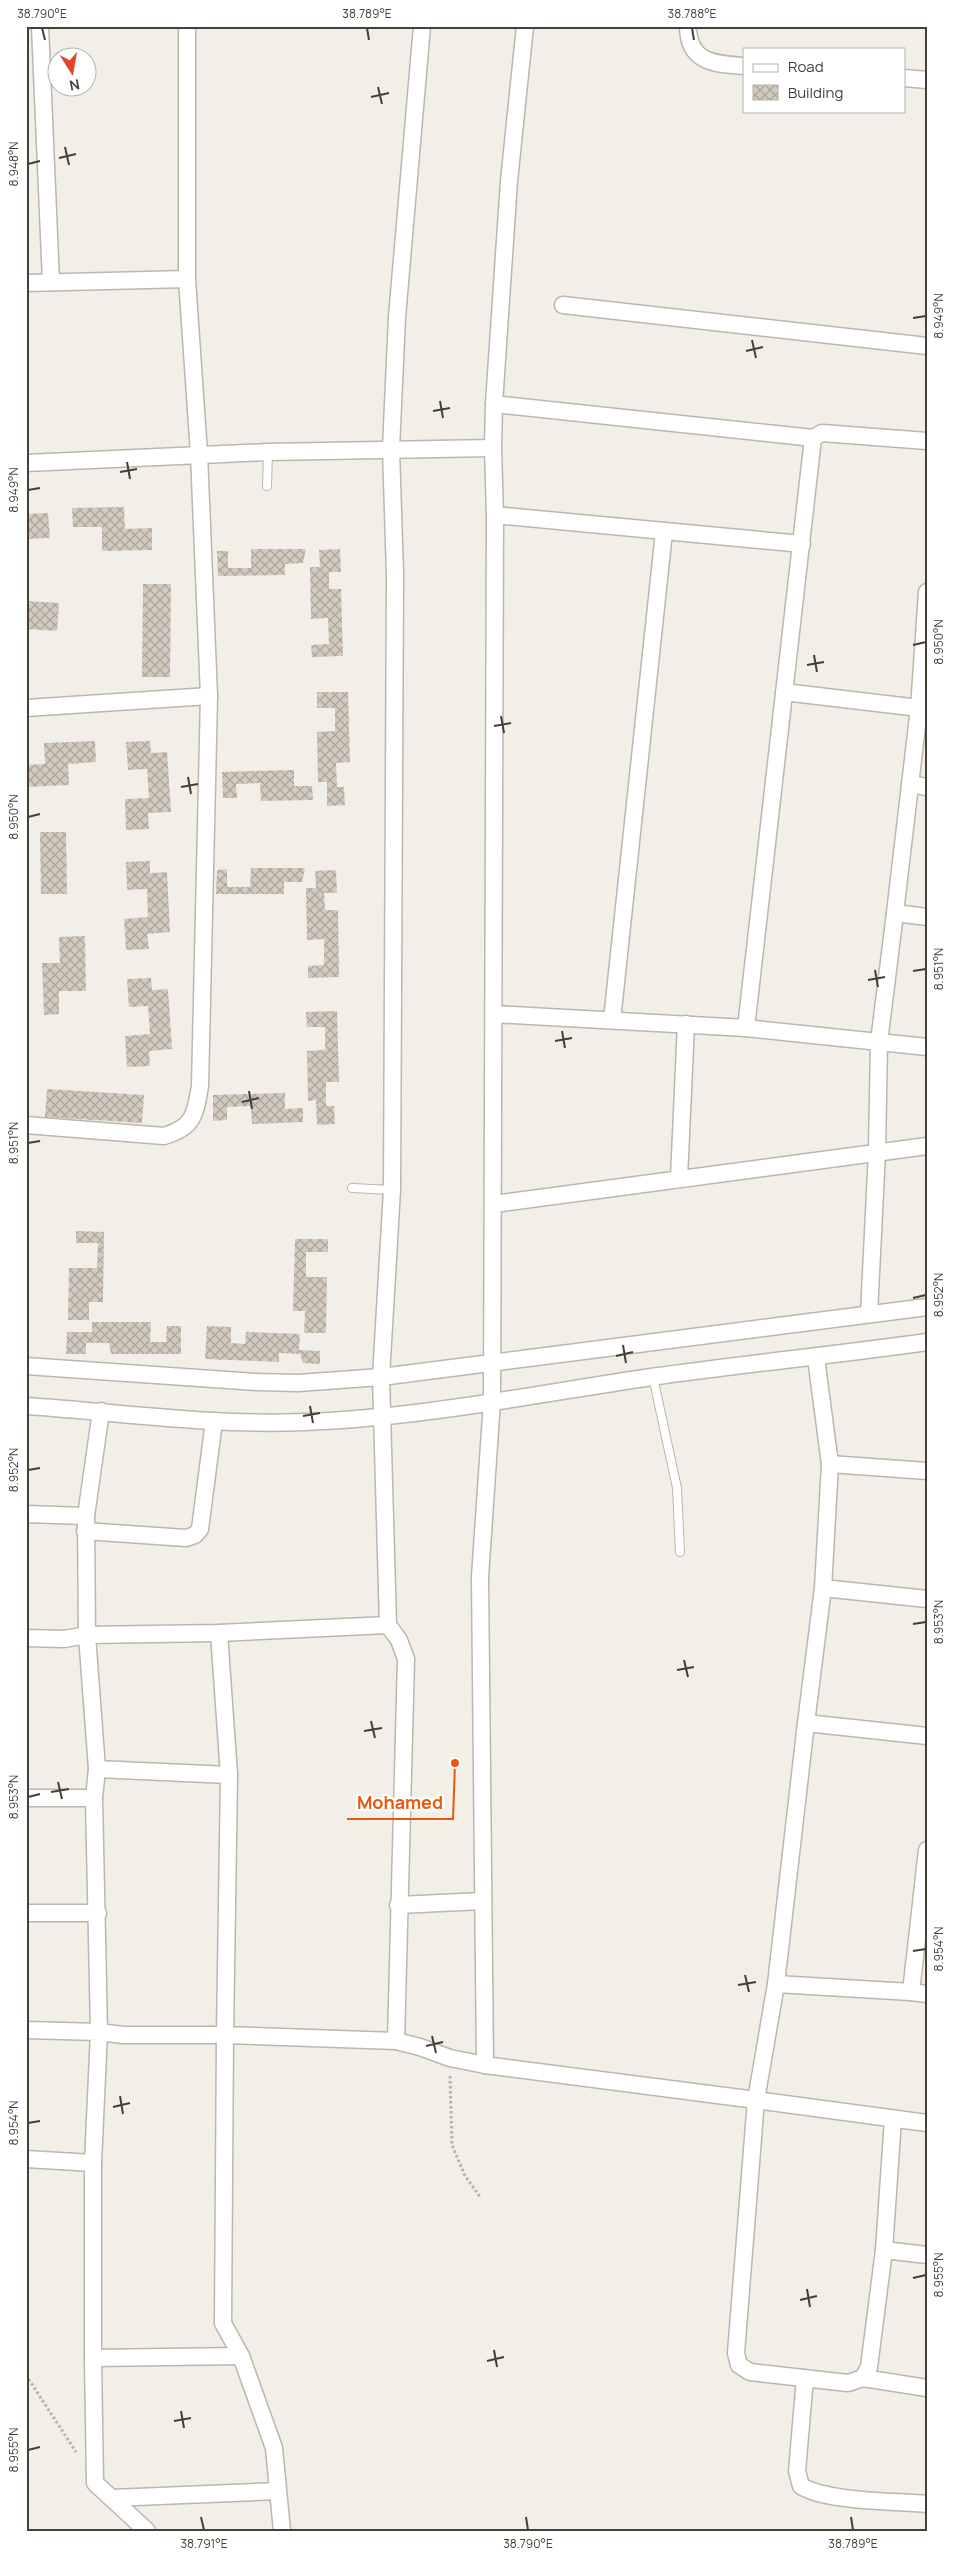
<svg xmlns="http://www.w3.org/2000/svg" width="953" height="2557" font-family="Manrope,sans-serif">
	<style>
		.building { fill: url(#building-cross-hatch) }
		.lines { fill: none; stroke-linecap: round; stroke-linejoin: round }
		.service-casing { stroke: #bdb6ab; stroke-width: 10 }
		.minor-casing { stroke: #bdb6ab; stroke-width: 19 }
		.path { stroke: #bdb19e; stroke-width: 3; stroke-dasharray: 2.5 2.5; stroke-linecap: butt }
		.service { stroke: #fff; stroke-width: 8 }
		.minor { stroke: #fff; stroke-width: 16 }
		.ticks { fill: none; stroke: #453f37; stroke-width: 2 }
		.leader { fill: none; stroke: #e8590c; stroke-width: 2 }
		.callout-dot { fill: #e8590c; stroke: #fff; stroke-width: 2 }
		.callout-label { font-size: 18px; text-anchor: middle; font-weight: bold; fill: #e8590c; stroke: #fff; stroke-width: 5; stroke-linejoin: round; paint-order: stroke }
		.neatline { fill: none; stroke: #453f37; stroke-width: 2 }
		.ticks-label { font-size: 12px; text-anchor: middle; fill: #453f37 }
	</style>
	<defs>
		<pattern id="building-cross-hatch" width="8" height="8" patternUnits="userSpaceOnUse" patternTransform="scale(1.25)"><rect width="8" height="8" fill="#d3cabe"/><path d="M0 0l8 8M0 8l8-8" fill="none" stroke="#ada59b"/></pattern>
	</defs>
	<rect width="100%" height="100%" fill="#f2efe8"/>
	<g class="building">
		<path d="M124 507 125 529 152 528V550L102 551V527H73L72 508Z"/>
		<path d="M48 513 50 538 26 539V514Z"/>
		<path d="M251 549H306L303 563 285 564V575L218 576 217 551H228V568H251Z"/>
		<path d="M340 549 341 572H329V589H341L343 656 312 657 311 645 329 644 328 618 311 619 310 567H320L319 550Z"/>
		<path d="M143 584H171L170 677H142Z"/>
		<path d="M26 601 59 603 57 631 26 629Z"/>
		<path d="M317 692H348L350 762 336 763 337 787H344L345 805 327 806V782H318L317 732 335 731V708H317Z"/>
		<path d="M95 741 96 762 68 764 69 785 26 787V765L45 764 44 743Z"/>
		<path d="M150 741 151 753 167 752 171 812 148 813 149 829 126 830 125 799 149 798 147 769 128 770 126 742Z"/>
		<path d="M294 770V786H312L313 800 261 801 260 783 236 784 237 798H223L222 772Z"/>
		<path d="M40 832H66L67 894H41Z"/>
		<path d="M150 861V873L167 872 170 932 147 934 149 949 126 950 124 919 148 917 147 889 127 890 126 862Z"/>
		<path d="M251 868H305L302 882H284V894H216L217 870 227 869V887H250Z"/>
		<path d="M336 870 337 893H324L325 910H338L339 977 308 978V966L324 965V939L307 940 306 888H316L315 871Z"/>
		<path d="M85 936 86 991H59V1014L44 1015 42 963H60L59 937Z"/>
		<path d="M151 978 152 990 168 989 172 1049 149 1051 150 1066 127 1067 125 1036 150 1034 148 1006 129 1007 127 979Z"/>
		<path d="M337 1011 339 1082H326V1106H334L335 1124 317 1125 316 1100 308 1101 307 1051 325 1050V1027H307L306 1012Z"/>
		<path d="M47 1089 144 1095 142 1123 45 1117Z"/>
		<path d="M285 1093V1109L303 1108V1122L252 1124 251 1106 227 1107V1120L213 1121V1095Z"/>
		<path d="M76 1231 104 1232 103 1302H89V1320H68L69 1268H97L98 1243H76Z"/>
		<path d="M295 1239H328V1252H306V1277H327L326 1333H304L305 1311H293Z"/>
		<path d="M92 1322H151L150 1342H166L167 1326H181V1354H111L109 1343H86V1354H66L67 1332H92Z"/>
		<path d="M207 1326 231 1327V1343L245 1344 246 1332 300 1334 299 1350 320 1351V1364L303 1363 300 1354 279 1353V1362L205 1359Z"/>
	</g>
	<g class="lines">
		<g class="service-casing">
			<g id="service">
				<path d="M267 486 268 452"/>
				<path d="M352 1188 392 1190"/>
				<path d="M653 1377 677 1488 680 1552"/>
			</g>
		</g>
		<g class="minor-casing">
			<g id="minor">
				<path d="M40 26 51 282"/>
				<path d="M688 26C688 63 715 64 744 66"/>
				<path d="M904 78 927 80"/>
				<path d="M26 283 187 279"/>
				<path d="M563 305 927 346"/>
				<path d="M494 404 813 438"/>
				<path d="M927 441 822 433 813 438 746 1028 927 1047"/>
				<path d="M26 463 268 452 493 448"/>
				<path d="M495 515 802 544"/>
				<path d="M927 592 919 708 895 913 927 917"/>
				<path d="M784 692 919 708"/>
				<path d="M26 708 209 696"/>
				<path d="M910 784 927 787"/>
				<path d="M494 1014 746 1028"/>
				<path d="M612 1020 664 532"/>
				<path d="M26 1125 164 1136C194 1127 195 1115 200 1086L209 696 199 454 187 279V26"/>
				<path d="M679 1178 686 1024"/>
				<path d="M494 1204 927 1146"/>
				<path d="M869 1314 877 1152 879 1042 895 913"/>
				<path d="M26 1366 257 1382 298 1383 381 1377 927 1307"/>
				<path d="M26 1406C118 1412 211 1426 304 1422 420 1418 536 1394 651 1377 743 1364 835 1355 927 1342"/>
				<path d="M830 1464 927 1471"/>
				<path d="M26 1514 86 1516 87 1635 219 1633 388 1625"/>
				<path d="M86 1516 101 1411"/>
				<path d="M85 1531 186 1538 195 1535 200 1529 214 1421"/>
				<path d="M823 1588 927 1599"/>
				<path d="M219 1633 229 1775 225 2035 396 2041 420 2047 450 2058 485 2065 756 2100 776 1984 806 1723 927 1736"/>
				<path d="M26 1638 64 1639 87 1635 97 1769 229 1775"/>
				<path d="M806 1723 823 1588 830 1464 816 1358"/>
				<path d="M97 1769 94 1798 99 2032 123 2035H225L223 2323 241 2356 274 2448 282 2531"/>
				<path d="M26 1798H94"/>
				<path d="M398 1905 483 1901"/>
				<path d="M26 1913H98"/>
				<path d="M776 1984 911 1992 927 1850"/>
				<path d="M911 1992 927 1994"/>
				<path d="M26 2030 99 2032 93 2163 26 2159"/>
				<path d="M396 2041 406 1659 399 1640 388 1625 381 1377 392 1190 395 575 391 449 397 317 422 26"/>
				<path d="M485 2065 480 1577 492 1401 495 515 493 448 494 404 509 181 525 26"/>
				<path d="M893 2119 884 2250 869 2367 863 2378 848 2383 750 2372 739 2365 736 2353 756 2100 927 2123"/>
				<path d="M93 2163V2358L241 2356"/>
				<path d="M884 2250 927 2255"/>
				<path d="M93 2358 95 2483 147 2531"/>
				<path d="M805 2378 797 2471 801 2486C828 2502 893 2501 927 2504"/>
				<path d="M863 2378 927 2388"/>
				<path d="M112 2498 278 2491"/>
			</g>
		</g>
		<g class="path">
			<path d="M450 2076 452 2145 465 2176 481 2198"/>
			<path d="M26 2375 76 2452"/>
		</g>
		<use href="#service" class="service"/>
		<use href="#minor" class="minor"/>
	</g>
	<path class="ticks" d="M42 28 45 40M367 28 369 40M692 28 694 40M378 87 382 104M371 97 389 93M65 147 69 165M59 158 76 154M28 164 40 161M913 318 926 316M752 340 756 358M746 351 763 347M440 401 443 418M433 411 450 408M127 462 130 479M120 472 137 469M28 490 40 488M913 645 926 642M814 655 817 672M807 665 824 662M501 716 504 733M494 726 511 723M188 777 191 794M181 787 198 784M28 817 40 814M875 970 878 987M913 971 926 969M868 980 885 977M562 1031 565 1048M555 1041 572 1038M249 1091 252 1109M242 1102 259 1098M28 1143 40 1141M913 1298 926 1295M623 1345 626 1363M616 1356 633 1352M310 1406 313 1423M303 1416 320 1413M28 1470 40 1468M913 1624 926 1622M684 1660 688 1677M677 1670 694 1667M371 1721 375 1738M364 1731 382 1728M58 1782 62 1799M51 1792 69 1789M28 1797 40 1794M913 1951 926 1949M745 1975 749 1992M738 1985 756 1982M432 2036 436 2053M426 2046 443 2042M120 2096 123 2114M113 2107 130 2103M28 2123 40 2121M913 2278 926 2275M807 2289 810 2307M800 2300 817 2296M494 2350 497 2367M487 2361 504 2357M181 2411 184 2428M174 2421 191 2418M28 2450 40 2447M201 2517 204 2530M526 2517 528 2530M851 2517 853 2530"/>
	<path class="leader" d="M455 1763L453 1819H347"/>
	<circle class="callout-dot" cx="455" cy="1763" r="5"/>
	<g class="callout-label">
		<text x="400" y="1809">Mohamed</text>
	</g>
	<rect width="953" height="2557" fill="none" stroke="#ffffff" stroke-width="55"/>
	<rect x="743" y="48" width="162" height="65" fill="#ffffff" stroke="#b5b2af"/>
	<rect x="753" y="64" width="25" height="8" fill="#ffffff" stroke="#b5b2af"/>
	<text x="788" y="72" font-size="15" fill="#453f37">Road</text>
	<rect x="753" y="85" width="25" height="15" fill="url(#building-cross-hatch)" stroke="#b5b2af"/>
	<text x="788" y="98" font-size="15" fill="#453f37">Building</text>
	<g transform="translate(72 72) rotate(169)"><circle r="24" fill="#ffffff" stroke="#b5b2af"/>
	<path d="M0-4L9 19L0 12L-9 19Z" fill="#e5432b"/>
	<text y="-8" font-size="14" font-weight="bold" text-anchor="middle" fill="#453f37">N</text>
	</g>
	<rect x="28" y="28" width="898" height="2502" class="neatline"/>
	<g class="ticks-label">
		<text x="42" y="18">38.790°E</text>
		<text x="367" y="18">38.789°E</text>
		<text x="692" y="18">38.788°E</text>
		<text transform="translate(14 164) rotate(-90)" y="4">8.948°N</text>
		<text transform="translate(939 316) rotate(-90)" y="4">8.949°N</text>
		<text transform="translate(14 490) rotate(-90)" y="4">8.949°N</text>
		<text transform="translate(939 642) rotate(-90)" y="4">8.950°N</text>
		<text transform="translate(14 817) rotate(-90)" y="4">8.950°N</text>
		<text transform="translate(939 969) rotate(-90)" y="4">8.951°N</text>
		<text transform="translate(14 1143) rotate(-90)" y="4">8.951°N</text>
		<text transform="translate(939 1295) rotate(-90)" y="4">8.952°N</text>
		<text transform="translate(14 1470) rotate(-90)" y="4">8.952°N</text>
		<text transform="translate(939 1622) rotate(-90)" y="4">8.953°N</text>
		<text transform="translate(14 1797) rotate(-90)" y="4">8.953°N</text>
		<text transform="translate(939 1949) rotate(-90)" y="4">8.954°N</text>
		<text transform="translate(14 2123) rotate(-90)" y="4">8.954°N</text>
		<text transform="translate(939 2275) rotate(-90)" y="4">8.955°N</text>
		<text transform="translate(14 2450) rotate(-90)" y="4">8.955°N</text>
		<text x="204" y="2548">38.791°E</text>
		<text x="528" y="2548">38.790°E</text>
		<text x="853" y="2548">38.789°E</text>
	</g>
</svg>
